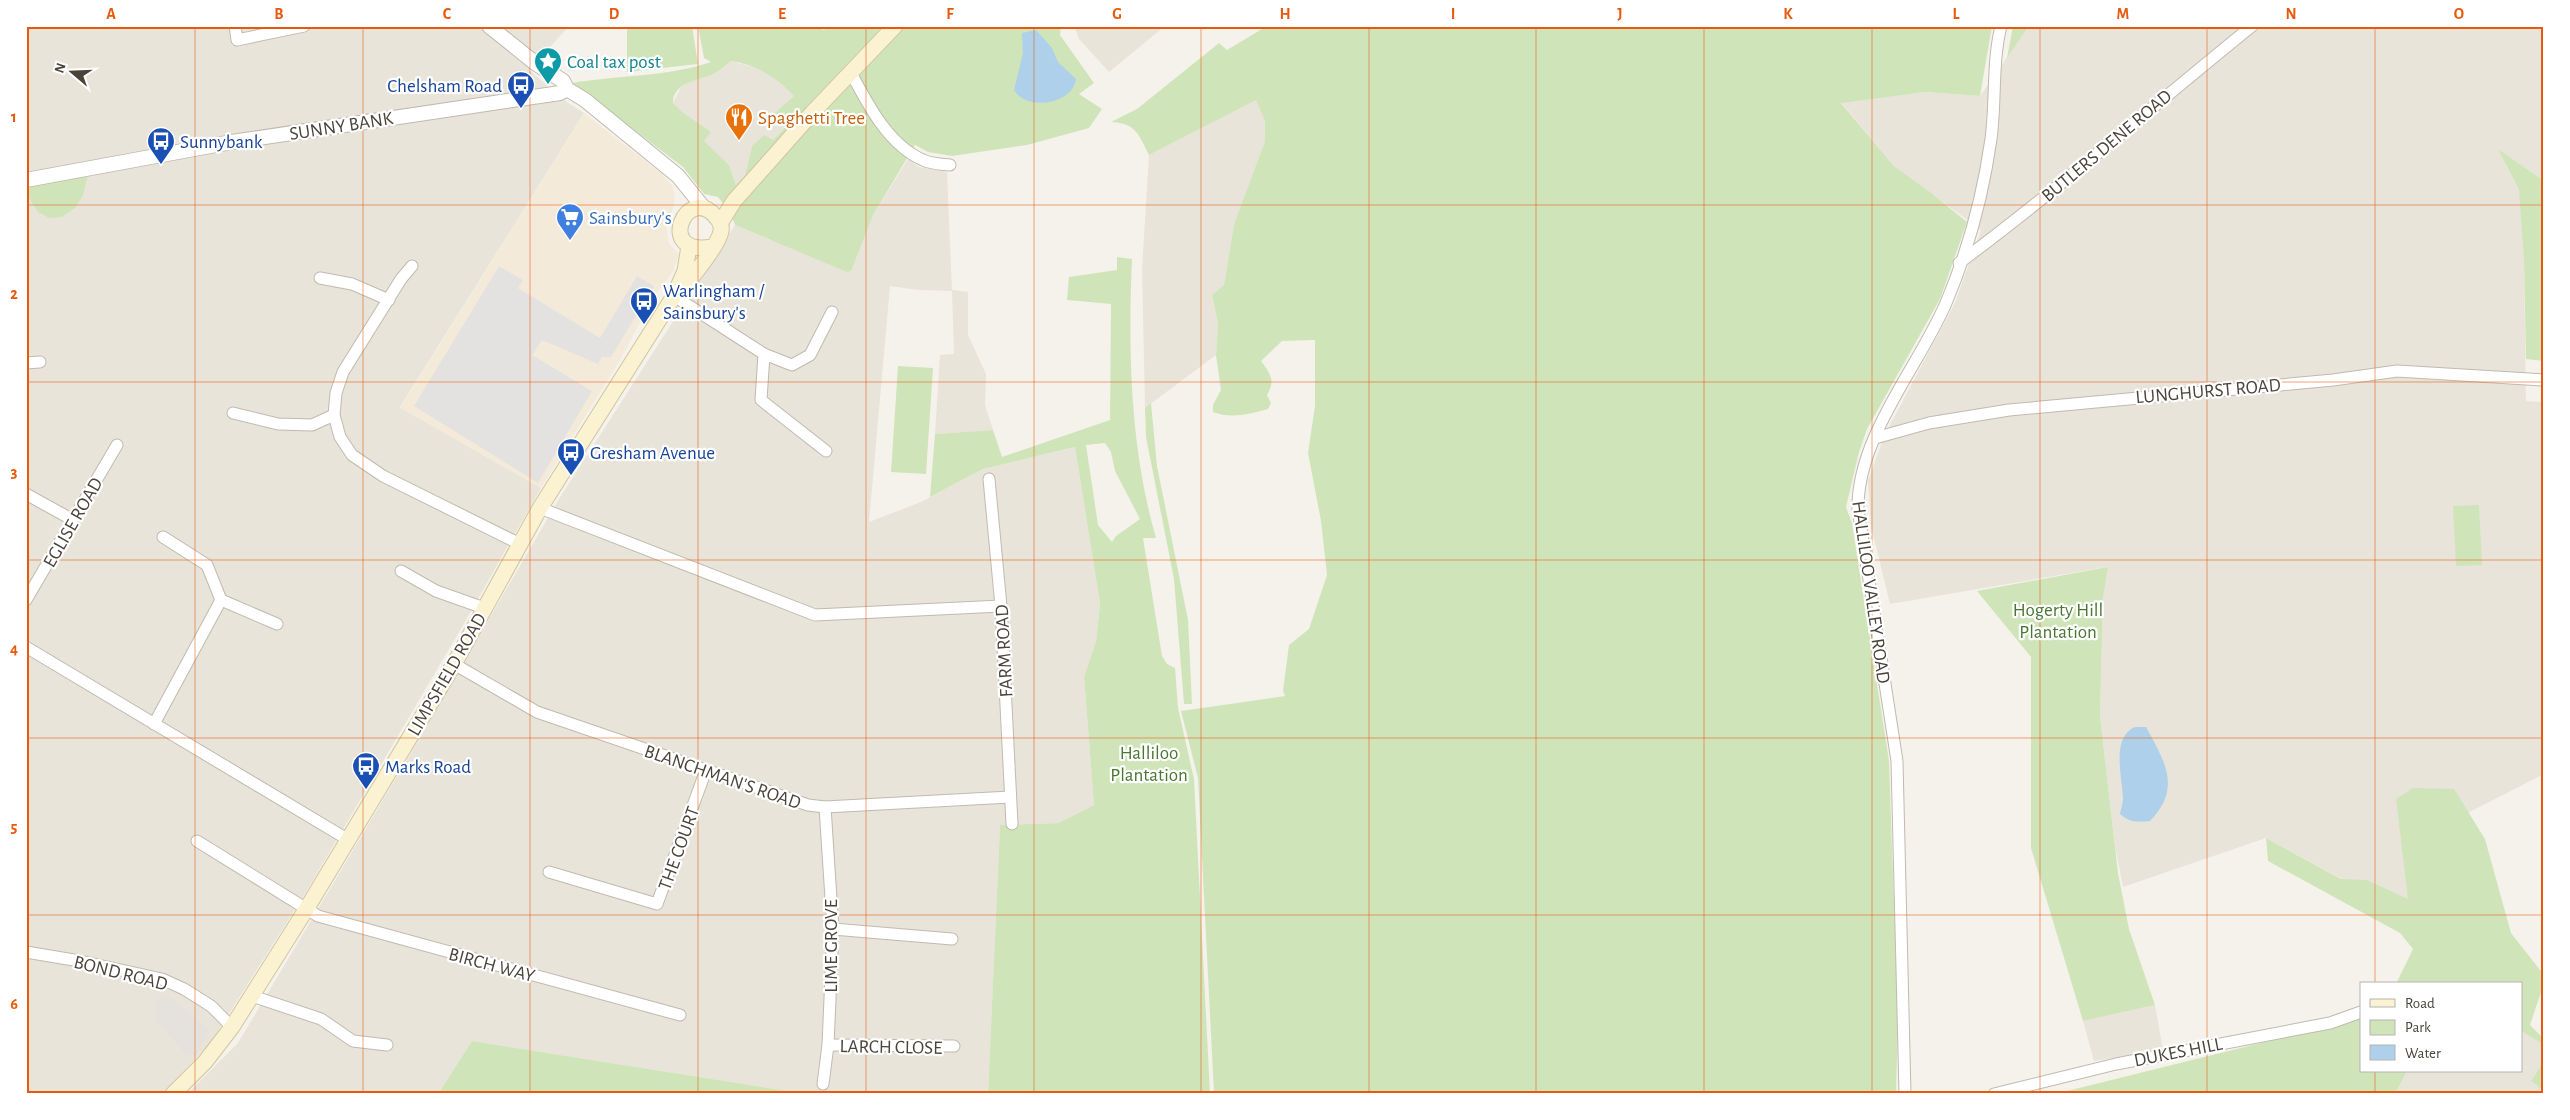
<svg xmlns="http://www.w3.org/2000/svg" width="2570" height="1120" font-family="'Alegreya Sans',sans-serif">
	<style>
		.residential { fill: #e8e4da }
		.commercial { fill: #f4eada }
		.industrial { fill: #e5e1dd }
		.green { fill: #cfe5b9; fill-rule: evenodd }
		.parking { fill: #e4e2e0 }
		.water { fill: #aed0eb }
		.lines { fill: none; stroke-linecap: round; stroke-linejoin: round }
		.minor-casing { stroke: #c0baaf; stroke-width: 13 }
		.tertiary-casing { stroke: #c0baaf; stroke-width: 16 }
		.secondary-casing { stroke: #d0c59f; stroke-width: 17 }
		.minor { stroke: #fff; stroke-width: 11 }
		.tertiary { stroke: #fff; stroke-width: 14 }
		.secondary { stroke: #faf2d0; stroke-width: 15 }
		.grid { fill: none; stroke: #e8590c; stroke-width: 1; stroke-opacity: 0.55 }
		.labels { text-anchor: middle; stroke-width: 4.5; stroke-linejoin: round; paint-order: stroke }
		.culture-label { font-size: 19px; fill: #0d838f; stroke: #fff; text-anchor: start }
		.transit-label { font-size: 19px; fill: #164399; stroke: #fff; text-anchor: start }
		.food-label { font-size: 19px; fill: #c56008; stroke: #fff; text-anchor: start }
		.street-label { font-size: 19px; fill: #49433a; stroke: #fff }
		.shop-label { font-size: 19px; fill: #366cbe; stroke: #fff; text-anchor: start }
		.park-label { font-size: 19px; fill: #497631; stroke: #fff }
		.neatline { fill: none; stroke: #e8590c; stroke-width: 2 }
		.grid-label { font-size: 16px; text-anchor: middle; font-weight: bold; fill: #e8590c }
	</style>
	<rect width="100%" height="100%" fill="#f5f2ec"/>
	<g class="residential">
		<path d="M26 26H569L529 70 567 102 584 113 400 407 541 488 458 634 306 892 211 1042 162 1094H26Z"/>
		<path d="M1071 26H1165L1109 72 1079 39 1075 28Z"/>
		<path d="M2029 26H2544V181L2499 150 2523 199 2526 401 2544 402V774L2450 822 2447 936 2266 838 2123 887 2115 846 2100 716 2103 598 2107 567 1890 604 1871 526 1868 481 1884 436 1955 303 1981 230 1894 166 1841 102 1925 92 1980 96Z"/>
		<path d="M731 61 759 69 779 80 794 96 785 126 773 140 752 146 745 175 736 185 729 165 703 141 673 103 681 87 689 82 708 76 722 69Z"/>
		<path d="M1257 99 1265 121V141L1234 224 1224 285 1212 295 1218 323 1216 355 1145 408 1142 269 1149 155Z"/>
		<path d="M908 159 919 167 947 172 952 290 968 292V335L986 374 985 405 993 430 935 434 940 355 954 354 952 291 918 290 890 286 869 522 921 502 983 469 1075 447 1100 604 1096 641 1084 677 1094 805 1058 823 1000 825 988 1094H807L472 1041 438 1094H187L238 1043 411 753 559 499 735 225 770 240 873 215Z"/>
		<path d="M2155 1005 2163 1050 2094 1061 2083 1021Z"/>
		<path d="M2521 1031 2544 1045V1061L2531 1081 2544 1091V1094H2395L2407 1071H2521Z"/>
	</g>
	<path class="commercial" d="M584 113 662 174 673 187 675 199 672 212 665 219 669 244 679 254 673 272 655 295 620 360 541 488 400 408Z"/>
	<path class="industrial" d="M167 995 210 1031 195 1056 185 1053 155 1019 156 1000Z"/>
	<g class="green">
		<path d="M627 26H692L698 64 627 72Z"/>
		<path d="M698 26H821L823 30 834 26H1061L1060 35 1094 83 1079 94 1102 109 1089 128 1027 145 952 156 928 152 915 145 873 215 851 271 847 272 735 225 731 214 718 197 704 194 683 167 572 83C618 75 667 77 711 62L704 58ZM731 61C757 65 776 77 794 96L775 113 785 127 773 140 764 135 752 146 745 175 736 185 729 165 704 141 711 132 682 112 673 103C673 84 694 81 708 76 716 74 725 66 731 61Z"/>
		<path d="M1267 26H1992L1980 96 1925 92 1841 103 1894 166 1930 192 1967 222 1940 299 1867 429 1859 452 1846 507 1852 523 1889 761 1898 1019 1896 1094H1214L1198 778 1181 711 1285 696 1283 691 1289 645 1309 629 1327 575 1321 521 1308 453 1315 406V340L1282 341 1261 361C1270 373 1276 381 1267 395L1271 403 1268 409C1250 414 1231 419 1213 412V405L1221 390 1216 355 1218 323 1212 295 1224 285 1234 224 1265 141V121L1256 100 1149 155C1139 135 1136 123 1111 122L1137 109 1219 43 1227 50Z"/>
		<path d="M2013 26H2029L2007 58Z"/>
		<path d="M2498 149 2544 181V361L2526 359 2524 260 2519 190Z"/>
		<path d="M88 175 83 195 75 208 62 217 49 218 38 212 26 193V188Z"/>
		<path d="M1117 257 1132 259C1128 352 1130 448 1156 538H1143L1162 656 1167 664 1175 668 1178 708 1194 779 1210 1094H988L1000 825 1058 823 1094 805 1084 677 1096 641 1100 604 1075 447 983 469 930 497 935 434 993 430 1002 457 1110 420 1111 304 1067 300 1069 277 1117 270ZM1105 443 1111 452 1115 471 1140 519 1116 536 1112 542 1098 525 1086 445Z"/>
		<path d="M898 366 933 368 926 474 891 472Z"/>
		<path d="M1151 403 1157 466 1188 620 1192 704H1184L1174 579 1146 437 1145 408Z"/>
		<path d="M2479 505 2482 565 2456 566 2453 506Z"/>
		<path d="M2108 567 2103 598 2100 716 2118 873 2129 929 2155 1005 2083 1021 2031 848V657L1977 591Z"/>
		<path d="M2413 788 2454 789 2485 839 2511 933 2544 975V983L2530 1025 2544 1039V1045L2521 1031V984H2396L2413 949 2400 933 2268 861 2266 838 2341 879 2367 880 2408 899 2396 799Z"/>
		<path d="M2361 1018V1071H2407L2395 1094H2111L2110 1091 2098 1094H2055Z"/>
		<path d="M472 1041 807 1094H438Z"/>
		<path d="M2544 1061V1091L2531 1081Z"/>
	</g>
	<path class="parking" d="M499 266 523 280 518 288 600 338 637 276 654 286 611 357H602L598 364 542 340 532 355 592 391 538 483 414 406Z"/>
	<g class="water">
		<path d="M1036 30 1052 48 1058 62 1076 79C1073 104 1027 112 1014 90L1023 53 1022 33Z"/>
		<path d="M2135 727H2146C2165 762 2182 788 2150 821 2137 822 2130 823 2120 814 2121 809 2123 803 2123 798 2122 777 2111 737 2135 727Z"/>
	</g>
	<g class="lines">
		<g class="minor-casing">
			<g id="minor">
				<path d="M235 26 237 40 304 26"/>
				<path d="M850 71C867 103 888 145 923 160 931 164 942 164 950 165"/>
				<path d="M1959 263C2060 188 2154 105 2252 26"/>
				<path d="M412 266 401 279 343 372 336 393 334 415 340 437 352 455 383 476 520 544"/>
				<path d="M320 278 352 284 389 300"/>
				<path d="M674 296 764 354 761 400 826 451"/>
				<path d="M764 354 792 365 810 355 832 312"/>
				<path d="M26 363 40 362"/>
				<path d="M233 413 278 424 312 425 334 415"/>
				<path d="M1875 438 1929 423 2009 410 2333 380 2397 371 2544 380"/>
				<path d="M989 479 1001 606 1012 824"/>
				<path d="M26 494 73 520"/>
				<path d="M540 508 815 615 1001 606"/>
				<path d="M401 571 436 591 484 608"/>
				<path d="M26 600 117 445"/>
				<path d="M221 600 277 624"/>
				<path d="M26 647 347 839"/>
				<path d="M454 664 537 712 808 805 825 807 1010 797"/>
				<path d="M154 724 221 600 207 565 163 537"/>
				<path d="M197 841 318 916 680 1015"/>
				<path d="M549 872 657 904 706 770"/>
				<path d="M833 929 952 939"/>
				<path d="M26 952 80 961 162 979 184 989 211 1006 232 1027"/>
				<path d="M252 996 321 1019 353 1041 387 1045"/>
				<path d="M828 1045 954 1046"/>
				<path d="M823 1084 828 1045 833 929 825 807"/>
				<path d="M1905 1094 1897 761 1858 509C1857 437 1918 368 1946 303 1968 251 1983 195 1991 139 1996 102 1992 62 2001 26"/>
				<path d="M1994 1094 2116 1064 2330 1023 2361 1012"/>
			</g>
		</g>
		<g class="tertiary-casing">
			<g id="tertiary">
				<path d="M489 26 535 63 563 81 567 89 585 100 678 176 703 207"/>
				<path d="M26 180 232 142 560 93 567 89"/>
			</g>
		</g>
		<g class="secondary-casing">
			<g id="secondary">
				<path d="M721 222 734 201 813 112 895 26"/>
				<path d="M682 288C692 278 719 244 721 231 722 225 720 221 716 217 687 182 654 257 712 247"/>
				<path d="M173 1094 205 1062 232 1027 307 908 454 664 540 508 674 296 685 271 689 246"/>
			</g>
		</g>
		<use href="#minor" class="minor"/>
		<use href="#tertiary" class="tertiary"/>
		<use href="#secondary" class="secondary"/>
	</g>
	<path class="grid" d="M195 26V1094M363 26V1094M530 26V1094M698 26V1094M866 26V1094M1034 26V1094M1201 26V1094M1369 26V1094M1536 26V1094M1704 26V1094M1872 26V1094M2040 26V1094M2207 26V1094M2375 26V984M26 205H2544M26 382H2544M26 560H2544M26 738H2544M26 915H2544M2375 1071V1094"/>
	<defs>
		<g id="sight-pin" transform="scale(1.4375)"><path d="M0 17L-7.5 6A9.5 9.5 0 1 1 7.5 6Z" fill="#0f9aa8" stroke="#fff"/><path d="M0-6L1.8-2.2L6-1.7L2.9 1.2L3.7 5.4L0 3.3L-3.7 5.4L-2.9 1.2L-6-1.7L-1.8-2.2Z" fill="#fff"/></g>
		<g id="bus-pin" transform="scale(1.4375)"><path d="M0 17L-7.5 6A9.5 9.5 0 1 1 7.5 6Z" fill="#1a4fb4" stroke="#fff"/><path d="M-5-6H5V4H4V6H2V4H-2V6H-4V4H-5ZM-3.5-4V0h7V-4ZM-3.5 1.2v1.5H-2V1.2ZM2 1.2v1.5H3.5V1.2Z" fill="#fff"/></g>
		<g id="restaurant-pin" transform="scale(1.4375)"><path d="M0 17L-7.5 6A9.5 9.5 0 1 1 7.5 6Z" fill="#e8710a" stroke="#fff"/><path d="M-5-6h1v4h1v-4h1v4h1v-4h1v5L-1.5 .5V6h-2V.5L-5-1ZM5-6V6H3V1.5H1.5Q1.5-4 5-6Z" fill="#fff"/></g>
		<g id="supermarket-pin" transform="scale(1.4375)"><path d="M0 17L-7.5 6A9.5 9.5 0 1 1 7.5 6Z" fill="#3f7fe0" stroke="#fff"/><path d="M-6-5.5h2.5l.6 2H6L4.5 2H-2.5L-4.4-4H-6ZM-1.5 3.2a1.3 1.3 0 1 0 .1 0ZM3 3.2a1.3 1.3 0 1 0 .1 0Z" fill="#fff"/></g>
	</defs>
	<g fill-rule="evenodd">
		<use href="#sight-pin" x="548" y="61"/>
		<use href="#bus-pin" x="521" y="85"/>
		<use href="#restaurant-pin" x="739" y="117"/>
		<use href="#bus-pin" x="161" y="141"/>
		<use href="#supermarket-pin" x="570" y="217"/>
		<use href="#bus-pin" x="644" y="301"/>
		<use href="#bus-pin" x="571" y="452"/>
		<use href="#bus-pin" x="366" y="766"/>
	</g>
	<g class="labels">
		<g class="culture-label">
			<text x="567" y="68">Coal tax post</text>
		</g>
		<g class="transit-label">
			<text x="502" y="92" text-anchor="end">Chelsham Road</text>
			<text x="180" y="148">Sunnybank</text>
			<text x="663" y="297">Warlingham /<tspan x="663" dy="22">Sainsbury's</tspan></text>
			<text x="590" y="459">Gresham Avenue</text>
			<text x="385" y="773">Marks Road</text>
		</g>
		<g class="food-label">
			<text x="758" y="124">Spaghetti Tree</text>
		</g>
		<g class="street-label">
			<text transform="translate(341 125) rotate(-9)" y="7">SUNNY BANK</text>
			<text transform="translate(2106 145) rotate(-40)" y="7">BUTLERS DENE ROAD</text>
			<text transform="translate(2208 390) rotate(-5)" y="7">LUNGHURST ROAD</text>
			<text transform="translate(72 522) rotate(-60)" y="7">EGLISE ROAD</text>
			<text transform="translate(1872 592) rotate(82)" y="7">HALLILOO VALLEY ROAD</text>
			<text transform="translate(1003 651) rotate(-93)" y="7">FARM ROAD</text>
			<text transform="translate(446 674) rotate(-60)" y="7">LIMPSFIELD ROAD</text>
			<text transform="translate(723 776) rotate(19)" y="7">BLANCHMAN'S ROAD</text>
			<text transform="translate(678 848) rotate(-70)" y="7">THE COURT</text>
			<text transform="translate(830 946) rotate(-90)" y="7">LIME GROVE</text>
			<text transform="translate(492 964) rotate(15)" y="7">BIRCH WAY</text>
			<text transform="translate(121 972) rotate(14)" y="7">BOND ROAD</text>
			<text transform="translate(891 1046) rotate(1)" y="7">LARCH CLOSE</text>
			<text transform="translate(2178 1051) rotate(-11)" y="7">DUKES HILL</text>
		</g>
		<g class="shop-label">
			<text x="589" y="224">Sainsbury's</text>
		</g>
		<g class="park-label">
			<text x="2058" y="616">Hogerty Hill<tspan x="2058" dy="22">Plantation</tspan></text>
			<text x="1149" y="759">Halliloo<tspan x="1149" dy="22">Plantation</tspan></text>
		</g>
	</g>
	<rect width="2570" height="1120" fill="none" stroke="#ffffff" stroke-width="55"/>
	<rect x="2360" y="982" width="162" height="90" fill="#ffffff" stroke="#b6b4b0"/>
	<rect x="2370" y="999" width="25" height="8" fill="#faf2d0" stroke="#b6b4b0"/>
	<text x="2405" y="1008" font-size="15" fill="#49433a">Road</text>
	<rect x="2370" y="1020" width="25" height="15" fill="#cfe5b9" stroke="#b6b4b0"/>
	<text x="2405" y="1032" font-size="15" fill="#49433a">Park</text>
	<rect x="2370" y="1045" width="25" height="15" fill="#aed0eb" stroke="#b6b4b0"/>
	<text x="2405" y="1058" font-size="15" fill="#49433a">Water</text>
	<g transform="translate(72 72) rotate(289)" stroke="#ffffff" stroke-width="4" paint-order="stroke">
	<path d="M0-4L9 19L0 12L-9 19Z" fill="#49433a"/>
	<text y="-8" font-size="14" font-weight="bold" text-anchor="middle" fill="#49433a">N</text>
	</g>
	<rect x="28" y="28" width="2514" height="1064" class="neatline"/>
	<g class="grid-label">
		<text x="111" y="19">A</text>
		<text x="279" y="19">B</text>
		<text x="447" y="19">C</text>
		<text x="614" y="19">D</text>
		<text x="782" y="19">E</text>
		<text x="950" y="19">F</text>
		<text x="1117" y="19">G</text>
		<text x="1285" y="19">H</text>
		<text x="1453" y="19">I</text>
		<text x="1620" y="19">J</text>
		<text x="1788" y="19">K</text>
		<text x="1956" y="19">L</text>
		<text x="2123" y="19">M</text>
		<text x="2291" y="19">N</text>
		<text x="2459" y="19">O</text>
		<text x="14" y="122">1</text>
		<text x="14" y="299">2</text>
		<text x="14" y="477">3</text>
		<text x="14" y="654">4</text>
		<text x="14" y="832">5</text>
		<text x="14" y="1009">6</text>
	</g>
</svg>
